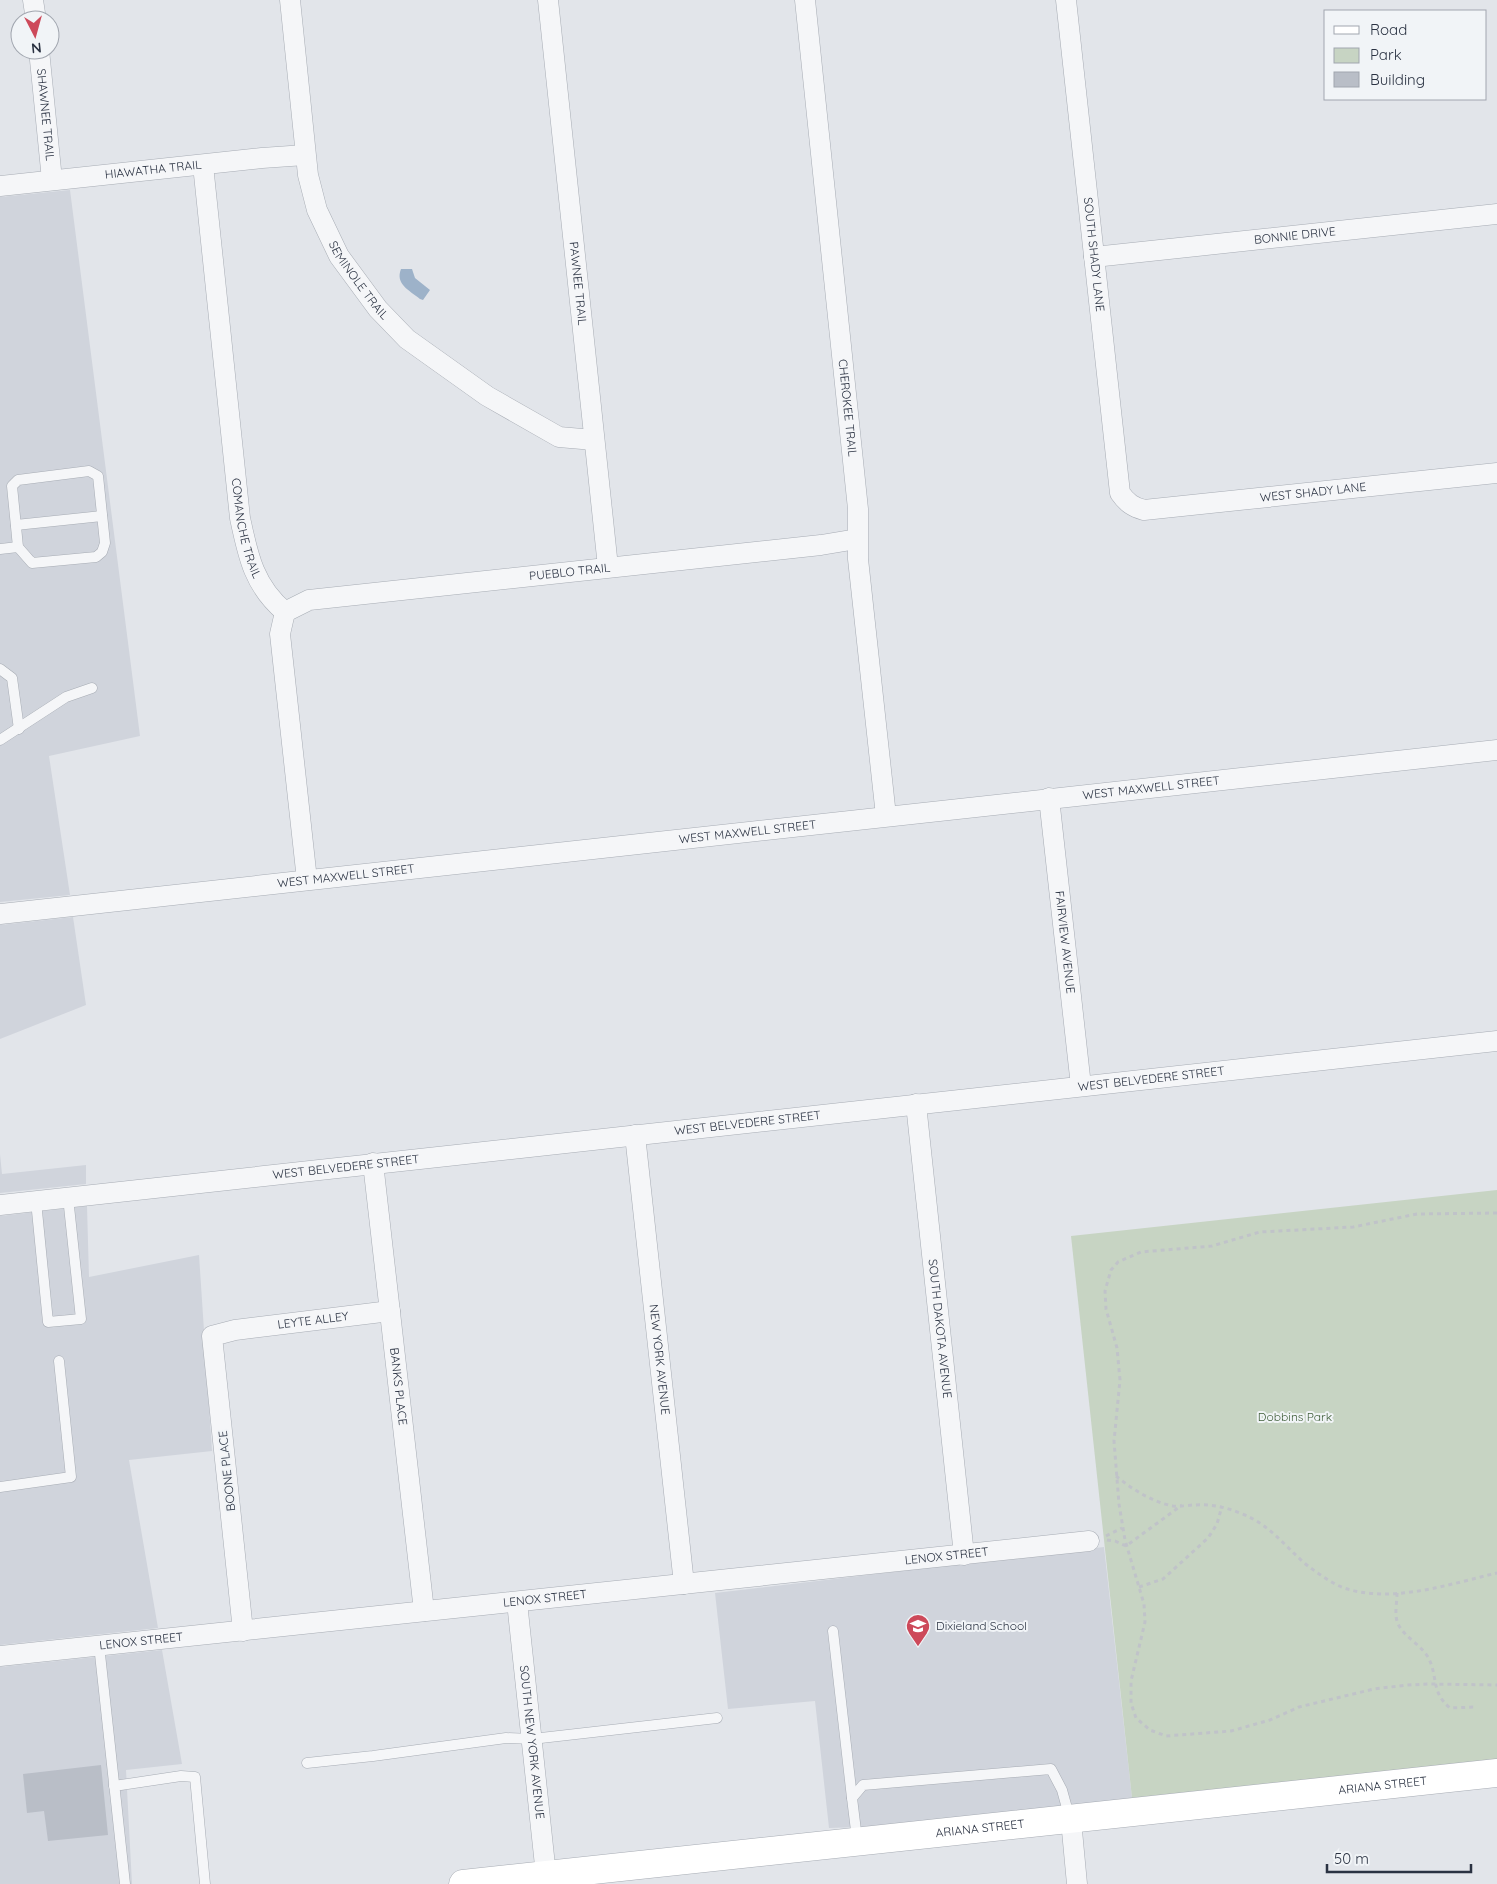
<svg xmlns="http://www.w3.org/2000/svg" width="1497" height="1884" font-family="Quicksand,sans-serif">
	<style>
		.built { fill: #d0d4dc }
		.green { fill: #c7d4c3 }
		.water { fill: #9db2c9 }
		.building { fill: #b9bec7 }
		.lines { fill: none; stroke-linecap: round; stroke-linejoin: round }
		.lane-casing { stroke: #a7acb4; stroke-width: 11 }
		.street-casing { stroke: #a7acb4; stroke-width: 21 }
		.secondary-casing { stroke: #a7acb4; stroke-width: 29 }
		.path { stroke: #c0c3c9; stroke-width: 3; stroke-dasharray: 4 4; stroke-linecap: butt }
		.lane { stroke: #f5f6f8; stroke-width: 10 }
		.street { stroke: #f5f6f8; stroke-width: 20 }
		.secondary { stroke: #fff; stroke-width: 28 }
		.labels { text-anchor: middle; stroke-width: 4; stroke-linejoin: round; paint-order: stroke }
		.street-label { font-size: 12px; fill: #2a3242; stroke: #f1f4f7 }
		.park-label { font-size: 12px; fill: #3e5d38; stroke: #f1f4f7 }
		.poi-label { font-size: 12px; fill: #2a3242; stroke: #f1f4f7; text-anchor: start }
	</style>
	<rect width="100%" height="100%" fill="#e2e5ea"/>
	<g class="built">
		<path d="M70 190 140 736 49 756 70 895 0 902V197Z"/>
		<path d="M73 917 86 1005 0 1039V925Z"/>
		<path d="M0 1154 2 1174 86 1165V1184L0 1193Z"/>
		<path d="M87 1206 89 1277 199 1255 212 1451 129 1460 158 1628 0 1645V1216Z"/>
		<path d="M1104 1547 1132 1798 1071 1820 829 1828 815 1701 728 1709 715 1593Z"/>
		<path d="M162 1650 182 1764 126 1770 132 1884H0V1667Z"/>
	</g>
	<path class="green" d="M1497 1190V1759L1132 1798 1071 1236Z"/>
	<path class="water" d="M401 269H412L415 278 430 290 423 300 420 299C409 290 395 284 401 269Z"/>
	<path class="building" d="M101 1765 108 1835 48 1841 44 1811 27 1813 23 1774Z"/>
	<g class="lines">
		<g class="lane-casing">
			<g id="lane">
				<path d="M89 471 98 476 105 543 102 552 96 557 32 563 18 547 12 486 18 480Z"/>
				<path d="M16 525 102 516"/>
				<path d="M0 549 18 547"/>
				<path d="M0 669 12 678 19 729"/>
				<path d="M0 740 66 697 92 688"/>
				<path d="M36 1201 48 1322 81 1319 68 1197"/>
				<path d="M0 1487 71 1477 59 1361"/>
				<path d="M833 1631 852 1798"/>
				<path d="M99 1645 125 1884"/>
				<path d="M307 1763 373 1756 506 1738 532 1739 717 1718"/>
				<path d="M114 1786 181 1776 195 1777 205 1884"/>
				<path d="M857 1839 852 1798 863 1785 1051 1769 1062 1790 1070 1819"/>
			</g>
		</g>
		<g class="street-casing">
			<g id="street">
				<path d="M33 0 36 20"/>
				<path id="s1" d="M290 0 308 175 317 210 339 256 378 309 407 339 487 396 559 437 594 440"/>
				<path id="s2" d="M548 0 608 567"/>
				<path id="s3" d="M805 0 858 509V559L886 816"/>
				<path id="s4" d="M1066 0 1120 493C1127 503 1133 507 1144 510L1497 473"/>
				<path id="s5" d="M39 50 52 180"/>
				<path id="s6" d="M203 165 240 518C248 556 254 586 285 612"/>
				<path id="s7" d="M0 186 262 158 305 155"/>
				<path id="s8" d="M1094 257 1497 214"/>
				<path id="s9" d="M285 612 309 600 821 545 857 539"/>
				<path d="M285 612 280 634 307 880"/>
				<path id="s10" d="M1049 798 1081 1086"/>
				<path id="s11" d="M0 914 1497 750"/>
				<path id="s12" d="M916 1104 964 1555"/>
				<path id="s13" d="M635 1135 684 1584"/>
				<path id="s14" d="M373 1163 424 1611"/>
				<path id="s15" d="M0 1205 1497 1041"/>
				<path id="s16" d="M517 1602 546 1875"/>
				<path id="s17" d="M243 1631 212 1336 235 1330 390 1311"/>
				<path id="s18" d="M0 1656 1089 1541"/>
				<path d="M1071 1820 1077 1884"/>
			</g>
		</g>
		<g class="secondary-casing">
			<g id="secondary">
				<path id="s19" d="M463 1884C807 1846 1152 1811 1497 1773"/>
			</g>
		</g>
		<g class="path">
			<path d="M1497 1213 1417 1214 1353 1227 1260 1232 1212 1246 1141 1252 1118 1262 1111 1270 1105 1291 1106 1309 1117 1348 1120 1380 1114 1441 1119 1504 1125 1540 1144 1604 1145 1622 1131 1681V1703L1136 1718 1150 1730 1166 1736 1231 1731 1270 1720 1299 1707 1374 1689 1407 1685 1430 1684 1497 1685"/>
			<path d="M1116 1476C1132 1489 1152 1502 1173 1506 1180 1507 1188 1505 1195 1505 1211 1504 1225 1507 1240 1513 1270 1524 1284 1546 1308 1566 1319 1574 1331 1583 1344 1588 1393 1604 1449 1584 1497 1573"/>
			<path d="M1106 1536 1122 1528"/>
			<path d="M1107 1540 1115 1541 1126 1546 1182 1505"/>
			<path d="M1139 1587 1163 1579 1208 1538 1217 1524 1222 1506"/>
			<path d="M1397 1593C1397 1603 1394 1615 1398 1624 1405 1638 1422 1645 1429 1659 1438 1678 1431 1692 1450 1708L1475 1707"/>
		</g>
		<use href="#lane" class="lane"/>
		<use href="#street" class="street"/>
		<use href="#secondary" class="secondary"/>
	</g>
	<defs>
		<g id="school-pin" transform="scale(1.25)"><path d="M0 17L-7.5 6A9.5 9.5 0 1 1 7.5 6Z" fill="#cd495a" stroke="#f1f4f7"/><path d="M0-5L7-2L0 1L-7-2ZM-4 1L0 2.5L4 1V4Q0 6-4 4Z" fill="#fff"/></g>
	</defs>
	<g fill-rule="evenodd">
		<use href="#school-pin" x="918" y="1626"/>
	</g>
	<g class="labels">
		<g class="street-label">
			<text dy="4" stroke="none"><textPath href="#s5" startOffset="65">SHAWNEE TRAIL</textPath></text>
			<text dy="4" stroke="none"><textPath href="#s7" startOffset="154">HIAWATHA TRAIL</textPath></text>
			<text dy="4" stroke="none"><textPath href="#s8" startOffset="202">BONNIE DRIVE</textPath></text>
			<text dy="4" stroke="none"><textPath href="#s4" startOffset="256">SOUTH SHADY LANE</textPath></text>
			<text dy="4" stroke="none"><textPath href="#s1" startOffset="294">SEMINOLE TRAIL</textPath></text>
			<text dy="4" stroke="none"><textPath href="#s2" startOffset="285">PAWNEE TRAIL</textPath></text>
			<text dy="4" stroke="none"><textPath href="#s3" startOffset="410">CHEROKEE TRAIL</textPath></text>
			<text dy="4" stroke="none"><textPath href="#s4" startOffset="696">WEST SHADY LANE</textPath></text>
			<text dy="4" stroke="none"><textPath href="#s6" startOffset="366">COMANCHE TRAIL</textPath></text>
			<text dy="4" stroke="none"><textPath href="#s9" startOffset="289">PUEBLO TRAIL</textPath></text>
			<text dy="4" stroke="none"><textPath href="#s11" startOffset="1158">WEST MAXWELL STREET</textPath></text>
			<text dy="4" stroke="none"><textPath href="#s11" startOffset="752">WEST MAXWELL STREET</textPath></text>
			<text dy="4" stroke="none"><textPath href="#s11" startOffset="348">WEST MAXWELL STREET</textPath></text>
			<text dy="4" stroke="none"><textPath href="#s10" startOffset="145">FAIRVIEW AVENUE</textPath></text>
			<text dy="4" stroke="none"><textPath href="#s15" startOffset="1158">WEST BELVEDERE STREET</textPath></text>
			<text dy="4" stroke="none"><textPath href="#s15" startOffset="752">WEST BELVEDERE STREET</textPath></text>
			<text dy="4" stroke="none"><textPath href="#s15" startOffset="348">WEST BELVEDERE STREET</textPath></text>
			<text dy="4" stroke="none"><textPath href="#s17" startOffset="399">LEYTE ALLEY</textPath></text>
			<text dy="4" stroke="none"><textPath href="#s12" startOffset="226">SOUTH DAKOTA AVENUE</textPath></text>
			<text dy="4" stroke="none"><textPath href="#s13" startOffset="226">NEW YORK AVENUE</textPath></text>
			<text dy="4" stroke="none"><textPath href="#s14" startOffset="225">BANKS PLACE</textPath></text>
			<text transform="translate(227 1471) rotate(-96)" y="4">BOONE PLACE</text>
			<text dy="4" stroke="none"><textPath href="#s18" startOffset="952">LENOX STREET</textPath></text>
			<text dy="4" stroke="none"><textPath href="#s18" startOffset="548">LENOX STREET</textPath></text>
			<text dy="4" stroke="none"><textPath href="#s18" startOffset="142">LENOX STREET</textPath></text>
			<text dy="4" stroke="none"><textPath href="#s16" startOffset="141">SOUTH NEW YORK AVENUE</textPath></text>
			<text dy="4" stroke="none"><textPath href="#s19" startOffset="925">ARIANA STREET</textPath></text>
			<text dy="4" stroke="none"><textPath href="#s19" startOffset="520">ARIANA STREET</textPath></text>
		</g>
		<g class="park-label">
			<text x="1295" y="1421">Dobbins Park</text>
		</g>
		<g class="poi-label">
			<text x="936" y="1630">Dixieland School</text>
		</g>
	</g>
	<rect x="1324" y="10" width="162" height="90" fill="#f1f4f7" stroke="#a1a6af"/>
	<rect x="1334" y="26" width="25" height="8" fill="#ffffff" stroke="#a1a6af"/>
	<text x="1370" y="35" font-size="15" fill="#2a3242">Road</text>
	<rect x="1334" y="48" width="25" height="15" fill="#c7d4c3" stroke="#a1a6af"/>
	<text x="1370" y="60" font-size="15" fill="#2a3242">Park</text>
	<rect x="1334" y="72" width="25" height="15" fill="#b9bec7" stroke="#a1a6af"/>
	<text x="1370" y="85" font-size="15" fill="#2a3242">Building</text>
	<g transform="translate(35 35) rotate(174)"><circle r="24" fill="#f1f4f7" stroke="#a1a6af"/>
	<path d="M0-4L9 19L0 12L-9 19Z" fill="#cd495a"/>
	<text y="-8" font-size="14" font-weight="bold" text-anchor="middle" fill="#2a3242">N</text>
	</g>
	<path d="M1327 1864v8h144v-8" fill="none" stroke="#2a3242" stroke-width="2.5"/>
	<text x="1334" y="1864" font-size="15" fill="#2a3242" stroke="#f1f4f7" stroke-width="4" paint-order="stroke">50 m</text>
</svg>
